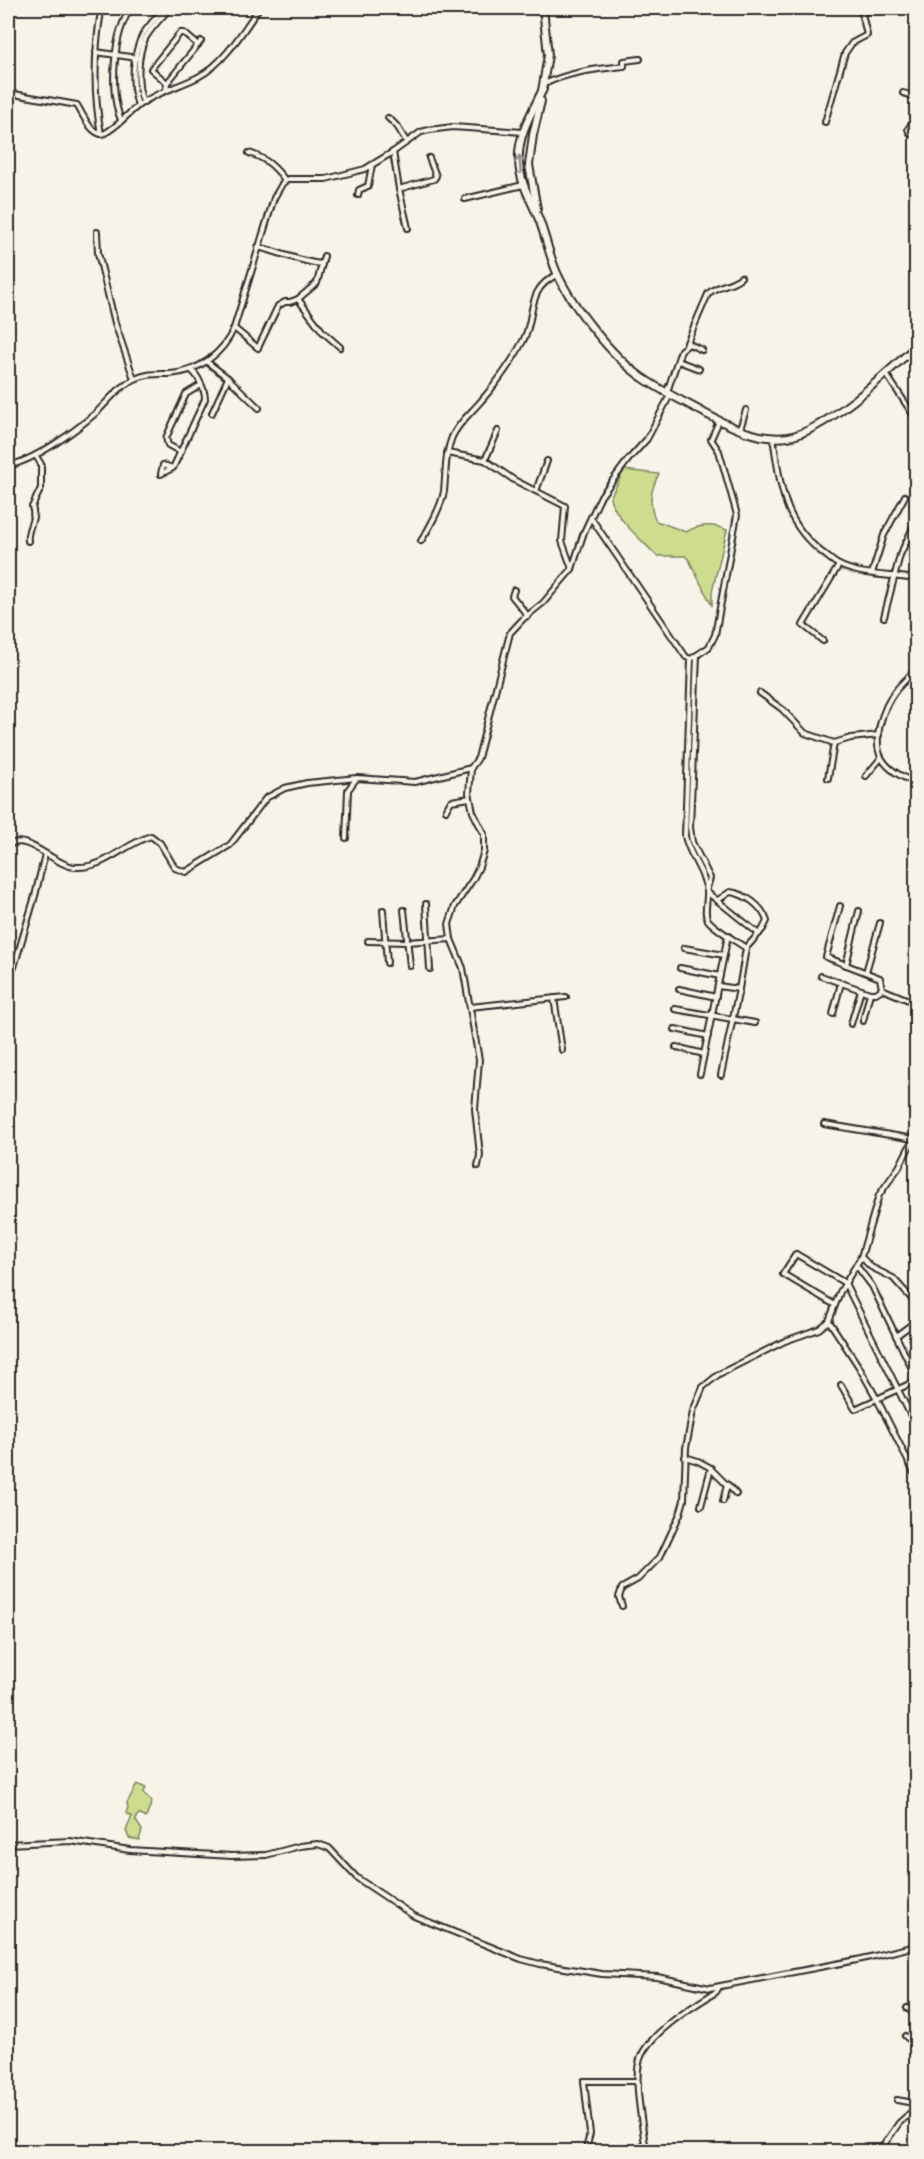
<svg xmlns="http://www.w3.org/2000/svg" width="924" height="2159" font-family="'Architects Daughter',sans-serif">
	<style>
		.green { fill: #cedc90; stroke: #7c845e; stroke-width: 1.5 }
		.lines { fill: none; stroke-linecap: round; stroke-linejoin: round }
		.minor-casing { stroke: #2b2b2b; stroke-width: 8 }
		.trunk-casing { stroke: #2b2b2b; stroke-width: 10 }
		.minor { stroke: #f7f3e8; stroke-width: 4 }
		.trunk { stroke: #f7f3e8; stroke-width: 6 }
		.oneway { stroke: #918f8a }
	</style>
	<rect width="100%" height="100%" fill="#f7f3e8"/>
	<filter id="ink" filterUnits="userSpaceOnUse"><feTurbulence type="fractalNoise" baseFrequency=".0167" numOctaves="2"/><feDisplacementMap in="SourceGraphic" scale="12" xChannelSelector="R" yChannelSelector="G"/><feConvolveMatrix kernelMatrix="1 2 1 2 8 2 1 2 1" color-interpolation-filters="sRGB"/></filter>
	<g filter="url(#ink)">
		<g class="green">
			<path d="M624 470 659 474C650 491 648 504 656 521L686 532C699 524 714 524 727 530L712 592V606L689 560 685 556H657C642 540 617 521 610 498Z"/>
			<path d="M137 1784 146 1788 143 1793 152 1801 146 1818 139 1814 136 1817V1821L142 1830 139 1840 129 1838 126 1831 132 1816 126 1813 128 1807 127 1803Z"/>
		</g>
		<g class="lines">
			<g class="minor-casing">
				<g id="minor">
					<path d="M101 11C94 53 93 92 101 134H103C117 128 127 114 139 105 157 92 178 87 198 77 224 64 243 31 259 8"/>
					<path d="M96 52 137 58"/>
					<path d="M167 83 151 69 180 33H184L198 45"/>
					<path d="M544 84C570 72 596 69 624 66V61L640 59"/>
					<path d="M166 90 167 83 201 41"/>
					<path d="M8 93 77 105C83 115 90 132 101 134"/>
					<path d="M903 93 916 97"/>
					<path d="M143 102C136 86 137 53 146 37 153 26 162 17 170 8"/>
					<path d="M138 105C130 85 133 53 143 34 149 25 157 17 164 8"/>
					<path d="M916 117 908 129 910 133 916 136"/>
					<path d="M388 118C401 128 398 130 407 142"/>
					<path d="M121 120C109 91 113 33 131 8"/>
					<path d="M825 122 845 53 852 43 867 35 862 14 872 8"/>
					<path d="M393 152 399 189 408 228"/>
					<path d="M249 153C266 158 275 167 285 180"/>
					<path d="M399 189 434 179 436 176 429 158"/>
					<path d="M358 195 359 190 368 186 372 165"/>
					<path d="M465 199 523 185"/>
					<path d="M97 232 98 253 115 323 134 379"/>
					<path d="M258 247C280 252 299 262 322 264"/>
					<path d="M916 291 913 315 916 331"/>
					<path d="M298 299 323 332 340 347"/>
					<path d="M234 328 258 348 278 306 285 302H290L298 299 317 283 324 256"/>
					<path d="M686 345 708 294C717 284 731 286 741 277"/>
					<path d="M678 361 699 369"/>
					<path d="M207 362 228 378 259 408"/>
					<path d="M886 374 916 419"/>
					<path d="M667 392 681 350 689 344 702 350"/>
					<path d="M212 413 228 378"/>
					<path d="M740 429 746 410"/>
					<path d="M773 438C781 486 782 522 824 554 828 557 833 562 839 565 862 576 892 575 916 579"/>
					<path d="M181 452 168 445 166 438 186 394 201 385"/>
					<path d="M447 453 485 460 514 480 565 506 562 541 572 569"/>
					<path d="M485 460 498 431"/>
					<path d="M8 466C37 459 74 432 97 412 109 400 119 387 135 379 147 373 157 374 170 374 198 372 223 354 234 328L274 198 282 184 288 179H326L365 169 393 152 421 132 429 130 453 127 523 132"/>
					<path d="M173 468 163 465 161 474 173 468 205 399C205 390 198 375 191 370"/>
					<path d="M536 491 547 461"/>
					<path d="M591 518 686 657 691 659 709 647 715 635 737 515 719 451 711 439 719 421"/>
					<path d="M28 541C26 528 37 520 32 507L41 488V464L36 456"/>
					<path d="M421 541C429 529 442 505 444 491 446 472 445 454 452 437 459 422 471 413 481 401 497 383 512 362 523 341 536 318 525 289 557 275"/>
					<path d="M872 573 884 535 905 496"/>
					<path d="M514 590 512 596 528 616"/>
					<path d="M884 617 900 555 916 521"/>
					<path d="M823 641 803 625 839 565"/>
					<path d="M697 655 690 827 692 842 710 878 707 888"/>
					<path d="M691 659 685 836C689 856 705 872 707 892 708 900 703 913 708 920 714 928 737 942 746 948"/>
					<path d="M916 669C910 676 903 682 897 689 883 706 869 745 885 763 893 773 905 778 916 783"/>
					<path d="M760 693 782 709 805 733 834 743"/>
					<path d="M471 769 469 793 473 812 484 834V851L479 867 473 879 455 906 449 924 451 939 463 968 479 1060 475 1109 480 1155 478 1166"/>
					<path d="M866 776 881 758"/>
					<path d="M828 778 834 743 851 738 879 735"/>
					<path d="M446 810 451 801 470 798"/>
					<path d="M915 823 916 818"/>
					<path d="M346 838 348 790 356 779"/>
					<path d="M8 846C26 831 53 865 75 867 105 869 124 844 151 836L160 843 175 868 186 872 230 845 266 798 285 788 307 783 357 778 415 782 471 768 478 758 510 633 523 619 543 603 572 569 584 532 601 496 628 460 647 439 670 395"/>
					<path d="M708 893 759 934"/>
					<path d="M718 900 730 892C746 894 762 906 767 921L763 929 746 948 739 989 718 986"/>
					<path d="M426 904 430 969"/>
					<path d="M840 906 826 957 880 978 882 989 916 1003"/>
					<path d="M383 910 387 963"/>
					<path d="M404 910 410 966"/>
					<path d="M368 941 407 942 451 939"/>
					<path d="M684 948 724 955"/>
					<path d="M846 965 859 911"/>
					<path d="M14 967 35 896 45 854"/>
					<path d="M680 968 720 976"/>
					<path d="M866 972 880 923"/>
					<path d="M821 976 870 993H876L882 989"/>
					<path d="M679 989 716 997"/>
					<path d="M554 998 562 1050"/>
					<path d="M470 1007 566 997"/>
					<path d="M675 1009 755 1023"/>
					<path d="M833 1014 841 983"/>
					<path d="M863 1021 870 993"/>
					<path d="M851 1024 861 990"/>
					<path d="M675 1029 708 1036"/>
					<path d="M676 1047 704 1054"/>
					<path d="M700 1074 728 935"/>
					<path d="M721 1075 739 989"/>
					<path d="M824 1124 914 1139"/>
					<path d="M861 1257 871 1267 893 1278 911 1298"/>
					<path d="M856 1265 872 1286 916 1377"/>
					<path d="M835 1305 783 1274 796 1254 845 1283 916 1426"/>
					<path d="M829 1321 859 1367 877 1399 914 1473"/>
					<path d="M896 1336 912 1324 916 1325"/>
					<path d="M841 1385 855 1409 916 1381"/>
					<path d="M685 1457 698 1461 711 1468 701 1506"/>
					<path d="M711 1469 727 1485 723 1501"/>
					<path d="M728 1485 736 1494"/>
					<path d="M622 1606 619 1597 622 1588 638 1579 660 1557 680 1514 684 1500 686 1448 693 1411 703 1387 719 1374 785 1341 819 1329 829 1321 840 1292 861 1257 879 1195 899 1167 916 1134"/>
					<path d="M8 1844 70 1841 130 1850 232 1856 266 1855 300 1846 318 1844 329 1848 357 1878 414 1916 521 1959 540 1964 602 1974 657 1977 710 1988 862 1959 916 1946"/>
					<path d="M907 2008 916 2015"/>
					<path d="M905 2036 916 2045"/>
					<path d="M897 2100 908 2102H916"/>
					<path d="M587 2152V2145L590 2134 584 2081H635L638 2084"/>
					<path d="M633 2152 635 2148 645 2144"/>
					<path d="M646 2152C643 2127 634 2086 639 2063 644 2036 693 2006 716 1992L719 1987"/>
					<path d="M879 2152 899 2123 916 2108"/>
				</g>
			</g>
			<g class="trunk-casing">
				<g id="trunk">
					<path d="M543 89C532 112 517 136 519 162 520 184 532 201 540 222 546 239 550 257 557 273 572 306 613 358 643 378 663 392 685 402 706 414 732 427 758 441 788 437 826 431 887 373 916 346"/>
					<path d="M542 91 548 55 543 8"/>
					<path d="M537 209 529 165 533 135 541 101"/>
				</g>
			</g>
			<use href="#minor" class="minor"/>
			<use href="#trunk" class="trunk"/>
		</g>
		<defs><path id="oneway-shaft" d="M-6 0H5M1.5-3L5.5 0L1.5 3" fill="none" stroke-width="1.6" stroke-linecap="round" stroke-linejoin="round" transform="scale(1.5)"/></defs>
		<use class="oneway" href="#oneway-shaft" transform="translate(520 164) rotate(-95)"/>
	</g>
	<rect width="924" height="2159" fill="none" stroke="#f7f3e8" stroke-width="30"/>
	<rect x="15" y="15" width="894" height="2129" fill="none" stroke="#2b2b2b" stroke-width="2" filter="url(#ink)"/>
</svg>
